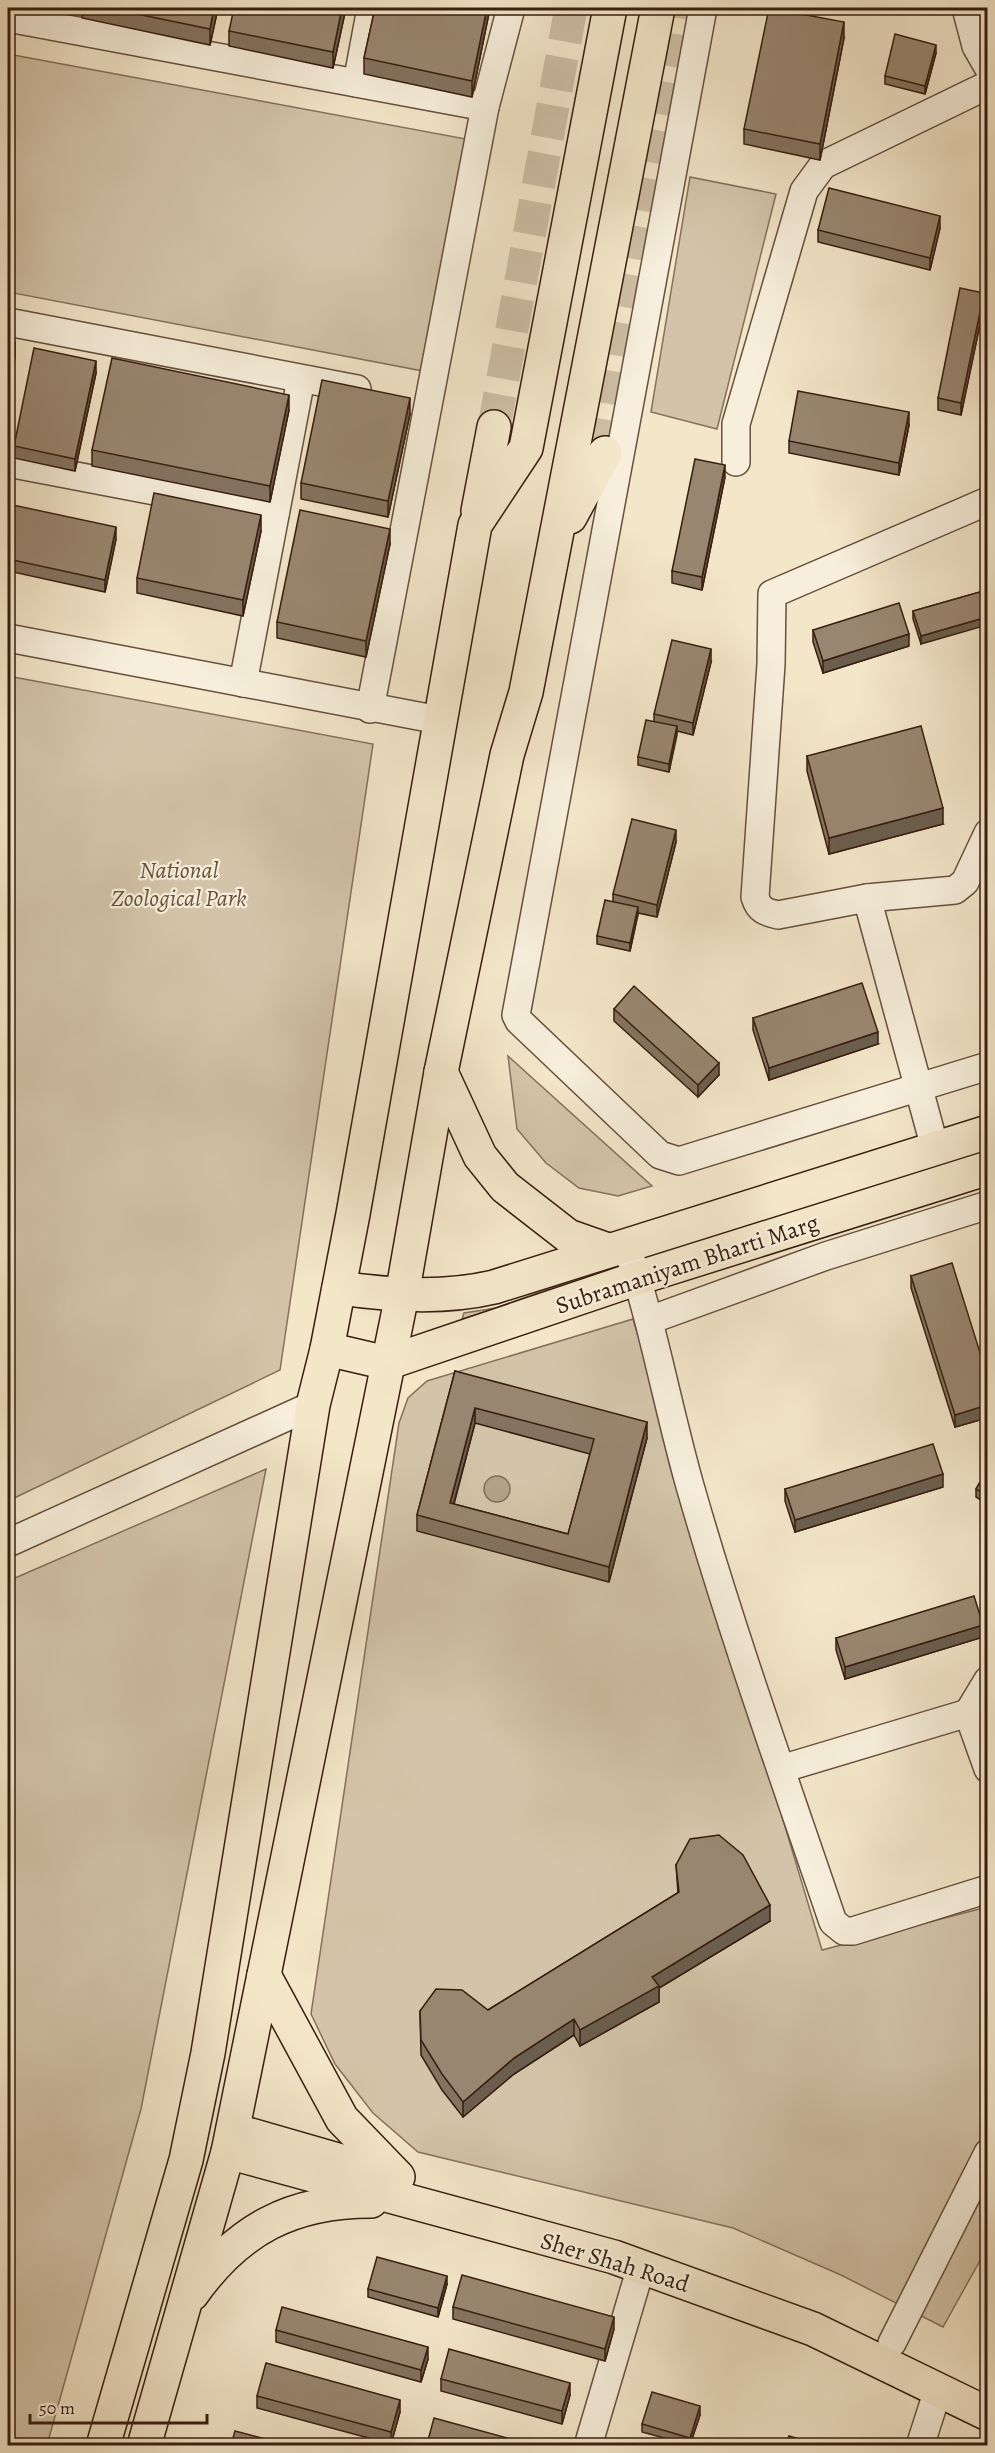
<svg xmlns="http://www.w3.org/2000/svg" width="995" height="2453" font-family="Alegreya,serif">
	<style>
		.green { fill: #d3c4a9; stroke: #85715c; stroke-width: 1.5 }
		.water { fill: #b3a28a; stroke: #816d59; stroke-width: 1.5 }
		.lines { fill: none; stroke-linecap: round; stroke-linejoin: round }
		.major-tunnel { stroke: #cdbea4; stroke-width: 33; stroke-dasharray: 33 16; stroke-linecap: butt }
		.minor-casing { stroke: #66503e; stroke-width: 30 }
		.major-casing { stroke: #371e0f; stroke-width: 36 }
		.minor { stroke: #f7efdc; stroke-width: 27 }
		.major { stroke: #f3e6c9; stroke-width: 33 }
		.wall { fill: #847360; stroke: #371e0f; stroke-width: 1.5; fill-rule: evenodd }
		.shaded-wall { fill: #6b5e4e; stroke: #371e0f; stroke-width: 1.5 }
		.building { fill: #998670; stroke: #371e0f; stroke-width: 1.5; fill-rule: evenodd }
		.labels { text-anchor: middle; stroke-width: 4.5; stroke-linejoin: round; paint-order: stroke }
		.park-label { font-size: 24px; font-style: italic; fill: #66503d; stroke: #f7efdc }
		.street-label { font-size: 24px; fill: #371e0f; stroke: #f7efdc }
	</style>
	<rect width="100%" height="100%" fill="#f3e6c9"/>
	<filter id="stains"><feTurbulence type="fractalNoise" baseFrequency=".00333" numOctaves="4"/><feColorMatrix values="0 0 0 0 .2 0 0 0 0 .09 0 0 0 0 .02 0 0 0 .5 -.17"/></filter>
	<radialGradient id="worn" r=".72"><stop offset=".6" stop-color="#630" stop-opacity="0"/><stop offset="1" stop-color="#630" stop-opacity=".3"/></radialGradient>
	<g class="green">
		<path d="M8 54 466 139 423 371 8 292Z"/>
		<path d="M690 177 776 194 717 429 651 412Z"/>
		<path d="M8 676 373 744 280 1370 8 1501Z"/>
		<path d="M508 1056 652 1186 618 1196 579 1188 546 1163 517 1129Z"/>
		<path d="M620 1263 625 1267 462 1319 464 1313 496 1308Z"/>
		<path d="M633 1319 822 1950 987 1907V2248L943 2327 841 2275 733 2228 418 2152 373 2113 335 2064 311 2014 399 1423 408 1398 427 1381Z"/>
		<path d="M266 1469 141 2109 47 2445H8V1581Z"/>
	</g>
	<circle class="water" cx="497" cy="1489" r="13"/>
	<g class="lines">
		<g class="major-tunnel">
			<path d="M494 427 571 8"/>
			<path d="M605 453 686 8"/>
		</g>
		<g class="minor-casing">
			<g id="minor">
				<path d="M703 8 516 1015 519 1021 660 1155 679 1161 988 1066"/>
				<path d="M966 8 976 46 988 67"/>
				<path d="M8 18 485 107"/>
				<path d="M357 83 371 8"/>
				<path d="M8 322 357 389"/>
				<path d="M736 462V424L804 191 823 165 988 85"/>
				<path d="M8 463 275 514"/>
				<path d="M988 501 772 594 771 664 755 897C759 910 765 912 778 915L867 898 955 890 965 882 988 833"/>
				<path d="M8 638 439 720"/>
				<path d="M243 683 301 379"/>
				<path d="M370 709 485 107 511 8"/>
				<path d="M867 898 935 1148"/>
				<path d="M626 1244C653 1323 667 1405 690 1486 732 1633 784 1778 833 1922L844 1931H853L988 1889"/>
				<path d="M650 1320 826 1256 988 1205"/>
				<path d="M8 1543 313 1405"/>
				<path d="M968 1713 988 1680"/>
				<path d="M781 1769 968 1713 988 1769"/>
				<path d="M892 2343 988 2153"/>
				<path d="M588 2446 641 2267"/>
				<path d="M920 2446 938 2390"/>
			</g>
		</g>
		<g class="major-casing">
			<g id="major">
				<path d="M478 511 494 427"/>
				<path d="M570 517 605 453"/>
				<path d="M441 1072 480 1156 505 1187 568 1236 608 1250"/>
				<path d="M339 1288C390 1295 443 1299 494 1287L988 1132"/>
				<path d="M327 1349 387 1363"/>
				<path d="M387 1363 638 1278 988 1168"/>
				<path d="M264 1975 342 2119 398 2177"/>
				<path d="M233 2130 369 2169"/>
				<path d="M228 2152 614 2257 813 2329 988 2414"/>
				<path d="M192 2294C238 2229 292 2201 371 2201"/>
				<path d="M103 2446 186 2160 208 2053 313 1405 327 1349 353 1214 475 525 526 448 610 8"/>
				<path d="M144 2446 228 2152 402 1295 441 1072 507 755 526 692 658 8"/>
			</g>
		</g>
		<use href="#minor" class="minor"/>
		<use href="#major" class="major"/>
	</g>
	<g class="wall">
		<path d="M48 8H59L58 10Z"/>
		<path d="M82 8H218L210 45 82 18Z"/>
		<path d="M346 8 333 68 229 46V31Z"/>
		<path d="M375 8H490L472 97 364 74V58Z"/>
		<path d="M844 38 820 160 744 144V129Z"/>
		<path d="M936 53 925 94 885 84V76Z"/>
		<path d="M940 228 930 270 818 242V230Z"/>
		<path d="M984 305 961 415 938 410V398Z"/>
		<path d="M96 373 75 471 14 458V446Z"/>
		<path d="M289 410 270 502 92 466V450Z"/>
		<path d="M410 414 388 517 301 499V483Z"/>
		<path d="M909 425 899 475 789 453V441Z"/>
		<path d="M725 477 702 590 672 583V571Z"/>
		<path d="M8 504 116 539 105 592 8 571Z"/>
		<path d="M261 531 243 616 137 593V578Z"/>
		<path d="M390 544 366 657 277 638V622Z"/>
		<path d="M987 590 921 644 913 619V611Z"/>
		<path d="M813 630 909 646 823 673 813 642Z"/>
		<path d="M711 662 693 735 677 731 669 772 638 765V757L654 722V714Z"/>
		<path d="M807 756 943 824 829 854 807 771Z"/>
		<path d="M676 842 657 917 638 913 630 951 597 944V936L613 902V894Z"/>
		<path d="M614 1009 719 1075 698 1097 614 1021Z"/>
		<path d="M753 1018 878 1044 769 1080 753 1030Z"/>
		<path d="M911 1276 987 1375V1418L955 1427 911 1288Z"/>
		<path d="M455 1371 647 1438 609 1582 417 1531V1515ZM475 1423 590 1454 568 1534 454 1504Z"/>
		<path d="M987 1470V1504L976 1497V1489Z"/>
		<path d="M943 1487 795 1532 785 1501V1489Z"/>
		<path d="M983 1637 845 1679 836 1650V1638Z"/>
		<path d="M676 1865 770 1921 659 1988V2002L580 2046 574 2035 514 2074 463 2117 442 2090 421 2055 420 2011 488 2010 678 1893Z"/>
		<path d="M447 2284 438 2317 368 2297V2289Z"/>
		<path d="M453 2307 614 2329 605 2361 453 2319Z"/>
		<path d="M276 2330 428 2359 421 2382 276 2342Z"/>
		<path d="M441 2379 570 2395 562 2424 441 2391Z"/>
		<path d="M257 2396 400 2412 391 2444 257 2408Z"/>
		<path d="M700 2415 690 2445 642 2432V2424Z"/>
	</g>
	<g class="shaded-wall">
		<path d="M214 8H218L210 45V29Z"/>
		<path d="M342 8H346L333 68V52Z"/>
		<path d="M487 8H490L472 97V81Z"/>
		<path d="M844 22V38L820 160V144Z"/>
		<path d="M936 45V53L925 94V86Z"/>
		<path d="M940 216V228L930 270V258Z"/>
		<path d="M984 293V305L961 415V403Z"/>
		<path d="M15 342V358L8 394V379Z"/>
		<path d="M96 361V373L75 471V459Z"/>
		<path d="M289 395V410L270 502V486Z"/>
		<path d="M410 398V414L388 517V501Z"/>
		<path d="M909 412V425L899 475V463Z"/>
		<path d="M725 465V477L702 590V577Z"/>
		<path d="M261 515V531L243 616V600Z"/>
		<path d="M116 527V539L105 592V580Z"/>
		<path d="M390 529V544L366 657V641Z"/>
		<path d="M987 617V625L921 644V636Z"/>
		<path d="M909 634V646L823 673V661Z"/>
		<path d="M711 649V662L693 735V723Z"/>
		<path d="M677 726V735L669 772V764Z"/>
		<path d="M943 808V824L829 854V838Z"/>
		<path d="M676 830V842L657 917V905Z"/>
		<path d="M638 907V915L630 951V943Z"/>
		<path d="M878 1032V1044L769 1080V1068Z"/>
		<path d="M719 1063V1075L698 1097V1085Z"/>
		<path d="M987 1405V1418L955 1427V1415Z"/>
		<path d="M475 1408V1423L450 1518V1503Z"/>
		<path d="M647 1422V1438L609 1582V1567Z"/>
		<path d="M943 1474V1487L795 1532V1520Z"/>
		<path d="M983 1625V1637L845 1679V1667Z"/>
		<path d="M770 1905V1921L659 1988V2002L580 2046V2030L652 1977Z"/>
		<path d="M574 2019V2035L514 2074 463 2117V2102L514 2058Z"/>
		<path d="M447 2276V2284L438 2317V2308Z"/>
		<path d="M614 2317V2329L605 2361V2349Z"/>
		<path d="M428 2347V2359L421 2382V2370Z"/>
		<path d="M570 2383V2395L562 2424V2411Z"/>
		<path d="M400 2400V2412L391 2444V2432Z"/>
		<path d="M700 2406V2415L690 2445V2438Z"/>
	</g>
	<g class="building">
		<path d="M108 8H214L210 29Z"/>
		<path d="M234 8H342L333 52 229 31Z"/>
		<path d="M375 8H487L472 81 364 58Z"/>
		<path d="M769 8 844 22 820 144 744 129Z"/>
		<path d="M895 34 936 45 925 86 885 76Z"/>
		<path d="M829 188 940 216 930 258 818 230Z"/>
		<path d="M960 288 984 293 961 403 938 398Z"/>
		<path d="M8 341 15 342 8 379Z"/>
		<path d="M34 348 96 361 75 459 14 446Z"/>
		<path d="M112 358 289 395 270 486 92 450Z"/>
		<path d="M322 380 410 398 388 501 301 483Z"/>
		<path d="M798 391 909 412 899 463 789 441Z"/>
		<path d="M695 459 725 465 702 577 672 571Z"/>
		<path d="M154 493 261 515 243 600 137 578Z"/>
		<path d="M8 504 116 527 105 580 8 559Z"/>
		<path d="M300 510 390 529 366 641 277 622Z"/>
		<path d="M987 590V617L921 636 913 611Z"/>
		<path d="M899 603 909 634 823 661 813 630Z"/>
		<path d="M672 640 711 649 693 723 654 714Z"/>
		<path d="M646 720 677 726 669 764 638 757Z"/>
		<path d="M921 726 943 808 829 838 807 756Z"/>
		<path d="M632 819 676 830 657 905 613 894Z"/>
		<path d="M605 900 638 907 630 943 597 936Z"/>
		<path d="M862 983 878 1032 769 1068 753 1018Z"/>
		<path d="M634 986 719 1063 698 1085 614 1009Z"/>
		<path d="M952 1263 987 1375V1405L955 1415 911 1276Z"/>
		<path d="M455 1371 647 1422 609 1567 417 1515ZM475 1408 594 1439 568 1534 450 1503Z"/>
		<path d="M933 1444 943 1474 795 1520 785 1489Z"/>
		<path d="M987 1470V1496L976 1489Z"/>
		<path d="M974 1596 983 1625 845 1667 836 1638Z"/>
		<path d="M719 1835 743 1855 770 1905 652 1977 659 1986 580 2030 574 2019 514 2058 463 2102 442 2074 421 2040 420 2011 436 1989 462 1990 488 2010 679 1892 676 1865 690 1839Z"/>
		<path d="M377 2257 447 2276 438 2308 368 2289Z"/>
		<path d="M462 2275 614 2317 605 2349 453 2307Z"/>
		<path d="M282 2307 428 2347 421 2370 276 2330Z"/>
		<path d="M449 2349 570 2383 562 2411 441 2379Z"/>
		<path d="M266 2363 400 2400 391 2432 257 2396Z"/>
		<path d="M652 2392 700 2406 690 2438 642 2424Z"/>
		<path d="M434 2418 533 2445H434L427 2444Z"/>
		<path d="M235 2431 289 2445H231Z"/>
		<path d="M789 2436 820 2445H786Z"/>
	</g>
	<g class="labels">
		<g class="park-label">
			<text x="179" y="878">National<tspan x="179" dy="28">Zoological Park</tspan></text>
		</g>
		<g class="street-label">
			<text transform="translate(687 1264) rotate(-18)" y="8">Subramaniyam Bharti Marg</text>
			<text transform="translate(615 2262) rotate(17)" y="8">Sher Shah Road</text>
		</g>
	</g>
	<rect width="995" height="2453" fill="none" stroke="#f3e6c9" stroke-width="30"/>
	<rect x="9" y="9" width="977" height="2435" fill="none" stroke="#371e0f" stroke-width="3"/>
	<rect x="15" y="15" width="965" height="2423" fill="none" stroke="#371e0f" stroke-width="1.5"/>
	<path d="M30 2414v9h177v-9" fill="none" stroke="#371e0f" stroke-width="3"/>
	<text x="39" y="2414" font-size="18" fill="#371e0f" stroke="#f7efdc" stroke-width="4.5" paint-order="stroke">50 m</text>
	<rect width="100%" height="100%" filter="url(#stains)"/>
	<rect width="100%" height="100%" fill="url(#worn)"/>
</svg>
